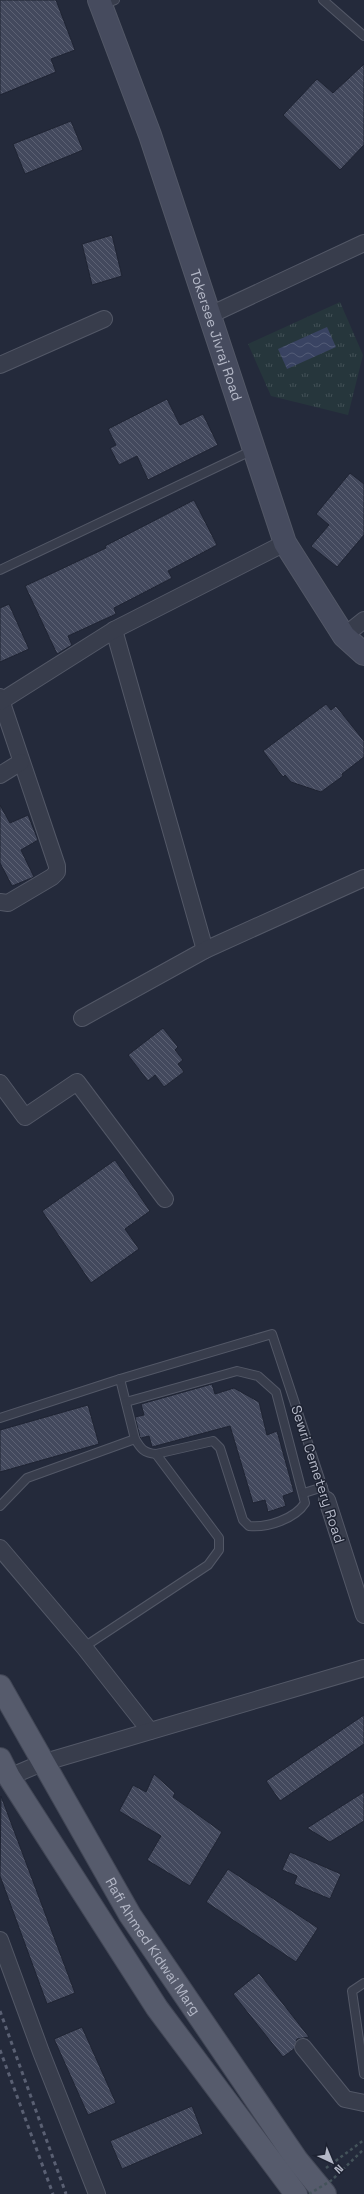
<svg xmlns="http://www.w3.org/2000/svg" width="364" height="2194" font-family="'Space Grotesk',sans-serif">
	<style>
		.grass { fill: url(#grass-tufts) }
		.water { fill: url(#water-waves) }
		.building { fill: url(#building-back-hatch); stroke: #1f2433 }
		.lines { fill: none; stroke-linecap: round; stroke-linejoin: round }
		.lane-casing { stroke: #535867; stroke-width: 10 }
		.street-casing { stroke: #535867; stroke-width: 18 }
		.secondary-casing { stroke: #535867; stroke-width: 24 }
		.primary-casing { stroke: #414655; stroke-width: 24 }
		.path { stroke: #44535a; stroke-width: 2.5; stroke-dasharray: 3 3; stroke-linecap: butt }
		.lane { stroke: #383d4c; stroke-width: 8 }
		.street { stroke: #383d4c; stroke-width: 16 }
		.secondary { stroke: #464b5e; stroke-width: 22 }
		.primary { stroke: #565b6c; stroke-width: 22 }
		.rail { stroke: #5a6073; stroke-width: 3; stroke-dasharray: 4 4; stroke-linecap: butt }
		.path-bridge { stroke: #44535a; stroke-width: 2.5; stroke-dasharray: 3 3; stroke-linecap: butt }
		.labels { text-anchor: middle; stroke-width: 3; stroke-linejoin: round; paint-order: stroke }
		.street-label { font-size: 14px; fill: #b4b8c7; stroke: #1d2231 }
	</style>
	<defs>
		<pattern id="grass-tufts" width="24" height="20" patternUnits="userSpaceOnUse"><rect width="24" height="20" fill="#26363c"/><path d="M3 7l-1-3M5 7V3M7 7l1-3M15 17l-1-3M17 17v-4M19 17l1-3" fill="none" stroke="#435157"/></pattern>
		<pattern id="water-waves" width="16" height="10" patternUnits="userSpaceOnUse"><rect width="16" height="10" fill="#394362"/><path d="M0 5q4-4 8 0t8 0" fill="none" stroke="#535c77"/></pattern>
		<pattern id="building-back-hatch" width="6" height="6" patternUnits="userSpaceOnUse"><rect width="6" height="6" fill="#43495d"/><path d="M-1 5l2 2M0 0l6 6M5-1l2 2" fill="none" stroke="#5c6173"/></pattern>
	</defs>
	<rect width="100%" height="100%" fill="#242a3b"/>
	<path class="grass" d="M340 302 363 355 348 415 271 396 248 344Z"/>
	<path class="water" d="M327 327 336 347 287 369 278 349Z"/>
	<g class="building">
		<path d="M0 0H56L75 50 51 59 56 72 0 95Z"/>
		<path d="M364 64V145L340 170 283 115 317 79 333 93Z"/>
		<path d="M71 121 83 150 25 174 13 144Z"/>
		<path d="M112 235 122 276 92 285 82 244Z"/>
		<path d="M167 399 180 425 203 414 218 445 148 480 137 456 119 465 110 448 116 445 108 429Z"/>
		<path d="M350 473 364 484V535L337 567 311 546 329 525 316 514Z"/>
		<path d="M194 500 217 545 168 571 172 578 114 608 116 614 68 636 72 645 57 654 25 586 106 548 105 546Z"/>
		<path d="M9 604 29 649 0 662V608Z"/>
		<path d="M326 704 331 710 336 706 364 741V757L342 774 343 776 321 792 291 782 285 775 283 777 263 751Z"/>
		<path d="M0 805 10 823 28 815 38 840 21 850 34 877 12 886 0 863Z"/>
		<path d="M163 1028 178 1047 175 1050 183 1060 178 1064 184 1072 164 1087 155 1075 148 1081 128 1055Z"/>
		<path d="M115 1160 150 1211 125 1229 139 1249 91 1283 42 1211Z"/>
		<path d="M212 1384 215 1394 234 1388 259 1402 267 1435 277 1431 294 1492 283 1496 286 1506 268 1512 265 1500 253 1503 230 1426 152 1447 149 1436 141 1438 140 1437 135 1417 144 1415 141 1404Z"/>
		<path d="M88 1405 99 1444 0 1472V1430Z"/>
		<path d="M364 1715V1744L280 1801 266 1781Z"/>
		<path d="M154 1774 175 1793 173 1797 222 1832 190 1886 147 1860 161 1836 119 1811 133 1785 146 1792Z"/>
		<path d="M364 1792V1821L330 1842 307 1828Z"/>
		<path d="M1 1796 75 1993 47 2004 0 1876Z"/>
		<path d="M290 1852 341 1874 330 1899 294 1884 297 1876 282 1870Z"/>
		<path d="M228 1869 318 1928 296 1962 206 1902Z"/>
		<path d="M259 1973 309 2037 297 2039 294 2049 283 2057 233 1994Z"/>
		<path d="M82 2027 116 2103 88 2115 54 2039Z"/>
		<path d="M192 2106 203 2134 122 2169 110 2141Z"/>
	</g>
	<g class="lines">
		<g class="lane-casing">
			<g id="lane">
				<path d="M323 0 364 36"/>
				<path d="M102 5 115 0"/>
				<path d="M0 570 253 450"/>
				<path d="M120 1379 135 1439"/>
				<path d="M126 1402 237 1371 258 1376 276 1392 305 1503C295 1519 267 1528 249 1526L243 1520 220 1448 213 1441 156 1454"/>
				<path d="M0 1418 120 1379 272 1334 327 1500"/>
				<path d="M304 1493 323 1487"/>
				<path d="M0 1506 27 1478 135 1439C141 1449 144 1453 156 1454L219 1538V1550L208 1565 84 1647"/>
				<path d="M364 1983 352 1991 364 2074"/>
			</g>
		</g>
		<g class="street-casing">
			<g id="street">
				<path d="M210 315 364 243"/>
				<path d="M0 365 104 319"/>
				<path d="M114 630 205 950"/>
				<path d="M344 636 364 620"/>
				<path d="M0 697 57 866V872L52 877 8 903 0 902"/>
				<path d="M0 702 114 630 285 543"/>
				<path d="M0 775 21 762"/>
				<path d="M82 1018 205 950 364 878"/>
				<path d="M0 1083 25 1117 77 1082 165 1199"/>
				<path d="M327 1500 364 1615"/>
				<path d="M0 1548 84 1647 150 1731"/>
				<path d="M9 1777 42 1763 364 1668"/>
				<path d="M0 1940 41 2052 97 2194"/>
				<path d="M303 2047 345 2099 364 2103"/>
			</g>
		</g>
		<g class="secondary-casing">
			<g id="secondary">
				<path id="s1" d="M99 0 150 135 285 543 344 636 364 654"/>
			</g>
		</g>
		<g class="primary-casing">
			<g id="primary">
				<path id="s2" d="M0 1686 130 1915 297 2160 325 2194"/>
				<path d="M0 1759 9 1777 157 2008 296 2194"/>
			</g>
		</g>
		<g class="path">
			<path d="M326 2168 364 2140"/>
			<path d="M334 2178 364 2149"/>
		</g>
		<use href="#lane" class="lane"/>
		<use href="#street" class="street"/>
		<use href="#secondary" class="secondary"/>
		<use href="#primary" class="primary"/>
		<g class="rail">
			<path d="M0 2011 66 2194"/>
			<path d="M0 2050 53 2194"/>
		</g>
		<path class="path-bridge" d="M309 2194 332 2180"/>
	</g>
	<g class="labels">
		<g class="street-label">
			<text dy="5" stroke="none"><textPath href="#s1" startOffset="355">Tokersee Jivraj Road</textPath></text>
			<text transform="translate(318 1474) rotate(72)" y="5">Sewri Cemetery Road</text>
			<text dy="5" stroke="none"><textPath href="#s2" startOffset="302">Rafi Ahmed Kidwai Marg</textPath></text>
		</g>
	</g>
	<g transform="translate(332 2162) rotate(136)" stroke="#1d2231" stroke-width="3" paint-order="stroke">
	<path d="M0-3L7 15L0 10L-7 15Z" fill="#b4b8c7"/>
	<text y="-6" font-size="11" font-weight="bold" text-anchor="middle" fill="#b4b8c7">N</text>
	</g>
</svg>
